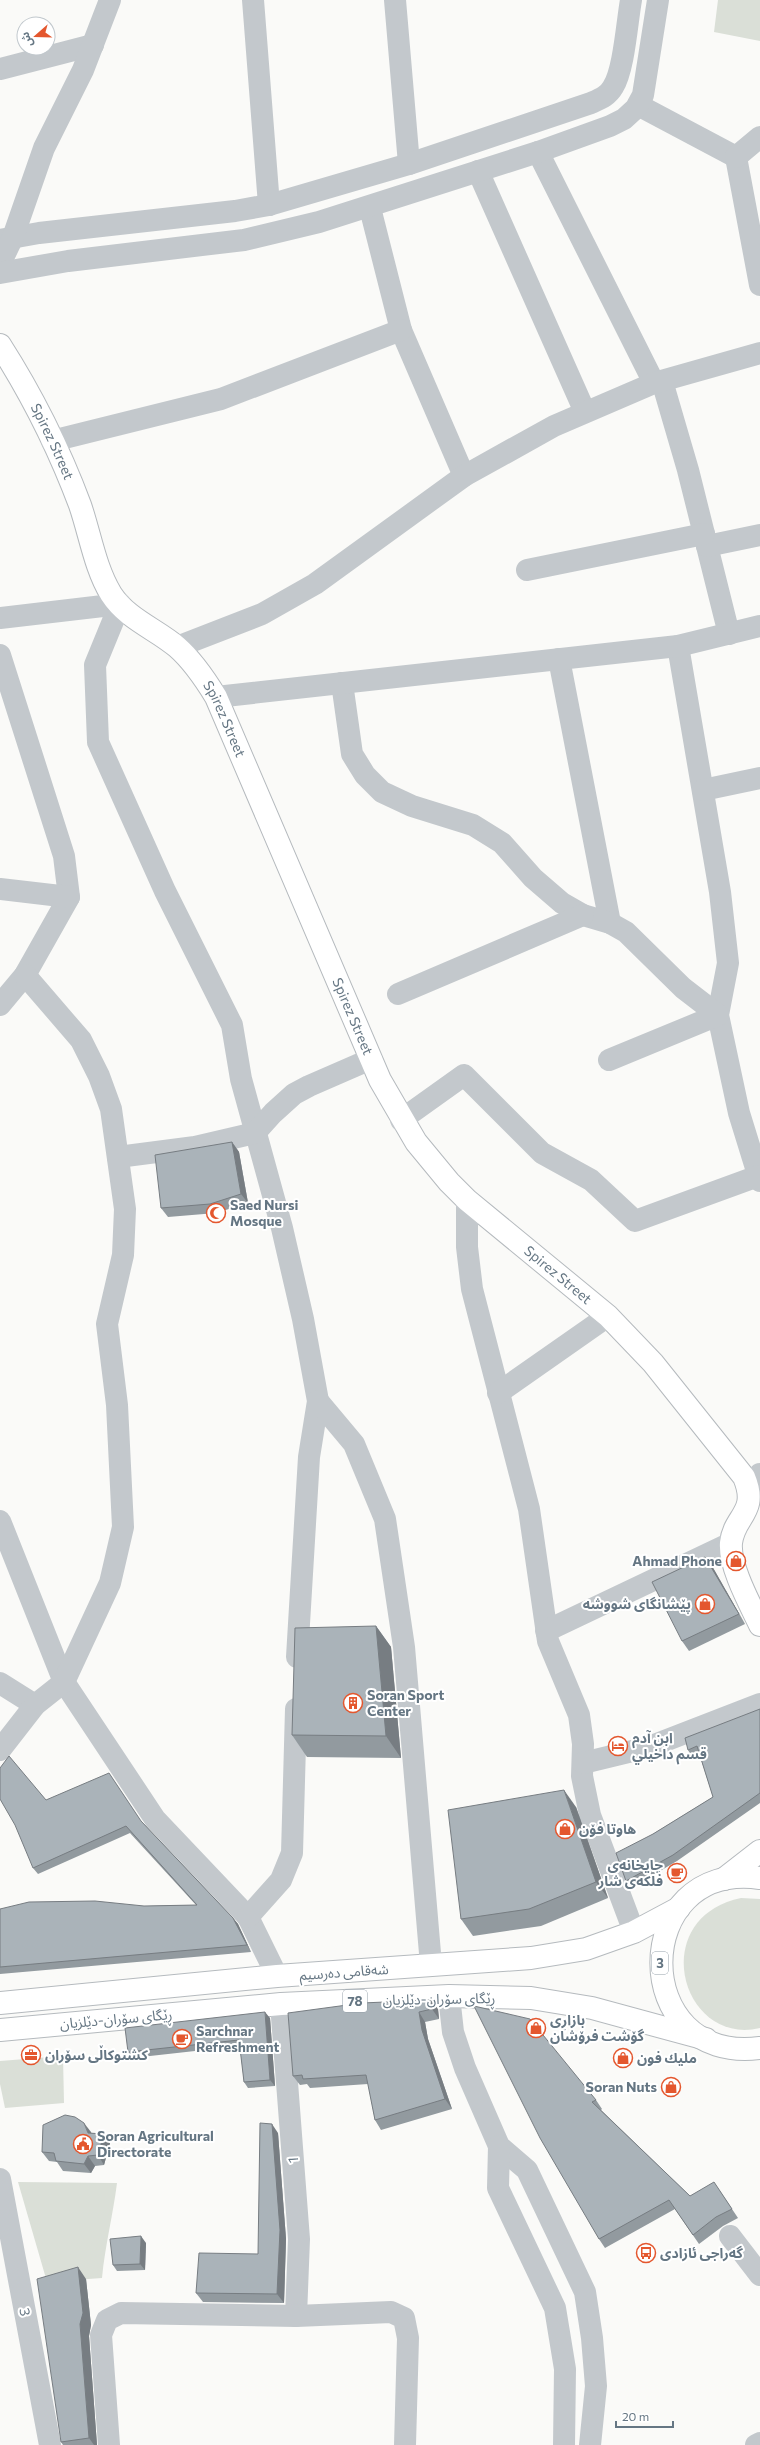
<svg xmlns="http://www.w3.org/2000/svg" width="760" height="2445" font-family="Commissioner,'Noto Sans Arabic',sans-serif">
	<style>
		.green { fill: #dadfd7 }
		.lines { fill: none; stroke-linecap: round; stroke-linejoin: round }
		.major-casing { stroke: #b5babe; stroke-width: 24 }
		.highway-casing { stroke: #b4b9bd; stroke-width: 24 }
		.minor { stroke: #c3c8cc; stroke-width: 22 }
		.major { stroke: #fff; stroke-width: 22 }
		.highway { stroke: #fff; stroke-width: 22 }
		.wall { fill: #929a9f }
		.shaded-wall { fill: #777d82 }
		.building { fill: #aab3b9; stroke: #777d82 }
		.labels { text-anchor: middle; stroke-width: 4; stroke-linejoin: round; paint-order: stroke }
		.shield { fill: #fff; stroke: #939fa8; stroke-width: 1 }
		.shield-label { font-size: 13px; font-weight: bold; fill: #657683 }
		.street-label { font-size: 14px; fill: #657683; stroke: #fff }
		.poi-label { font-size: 14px; font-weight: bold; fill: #657683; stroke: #fff; text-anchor: start }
	</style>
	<rect width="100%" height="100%" fill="#fafaf8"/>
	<g class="green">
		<path d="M718 0H760V41L714 32Z"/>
		<path d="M741 1898 760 1899V2028C681 2047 646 1918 741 1898Z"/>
		<path d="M63 2056 64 2103 5 2108 0 2084V2061Z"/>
		<path d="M18 2182 117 2183C113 2215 105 2246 102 2278L47 2282Z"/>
	</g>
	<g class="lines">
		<g class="major-casing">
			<g id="major">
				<path id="s1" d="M0 345C32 395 59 449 80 505 90 534 95 568 111 594 127 619 156 629 177 647 193 661 205 679 216 697L380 1080 416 1142 449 1182 467 1200 608 1316 653 1363 744 1477C759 1513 734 1515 731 1543 729 1566 750 1604 760 1625"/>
				<path d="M0 2003 277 1976 531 1958 586 1949 634 1932 679 1908"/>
				<path d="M0 2030 281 2004 449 1996 531 1998 592 2008 706 2039"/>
			</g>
		</g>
		<g class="highway-casing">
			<g id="highway">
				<path d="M760 1878C629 1860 628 2065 760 2048"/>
				<path d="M724 1879 760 1851"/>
			</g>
		</g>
		<g class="minor">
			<path d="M253 0 269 205"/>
			<path d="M395 0 409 164"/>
			<path d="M0 69 93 45"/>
			<path d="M638 105 736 157"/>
			<path d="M538 152 654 383"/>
			<path d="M736 157 760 285"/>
			<path d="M736 157 760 137"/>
			<path d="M478 171 585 412"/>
			<path d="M370 208 401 330 464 476"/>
			<path d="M0 240 39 233 235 211 269 205 409 164 591 103C600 99 608 96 613 87 624 70 627 22 631 0"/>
			<path d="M0 264 13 237 44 148 83 70 110 0"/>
			<path d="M0 273 68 261 244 240 319 222 538 152 610 126 624 119 636 108 643 95 658 0"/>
			<path d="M662 381 688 470 729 634"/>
			<path d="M52 441 221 399 401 330"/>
			<path d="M707 546 760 535"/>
			<path d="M527 570 704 534"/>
			<path d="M0 618 120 604 95 665 98 742 165 891 232 1025 241 1079 282 1228 303 1319 318 1401 309 1457 297 1657"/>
			<path d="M678 646 720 892 728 963 718 1015 739 1113 760 1181"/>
			<path d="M177 647 262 614 315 584 464 476 554 426 654 383 760 353"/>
			<path d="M0 655 64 856 69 897 25 975 0 1005"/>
			<path d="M559 659 610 923"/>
			<path d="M342 683 352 754 365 775 382 792 412 806 473 825 502 843 533 878 562 903 583 915 610 923 626 932 683 988 718 1015 609 1060"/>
			<path d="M216 697 678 646 760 626"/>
			<path d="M703 790 760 778"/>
			<path d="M0 889 69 897"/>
			<path d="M398 994 583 915"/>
			<path d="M401 1120 464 1075 542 1153 591 1180 635 1221 758 1176"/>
			<path d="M118 1157 195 1147 255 1133 273 1113 294 1094 309 1086 371 1059"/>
			<path d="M467 1200V1247L472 1289 529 1509 548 1641 579 1715 583 1744 582 1776 590 1815 634 1932"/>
			<path d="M498 1393 608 1316"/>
			<path d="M318 1401 354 1444 385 1519 404 1647 431 1965"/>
			<path d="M749 1493 760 1474"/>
			<path d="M0 1521 64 1682 155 1819 248 1917 277 1976"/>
			<path d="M546 1631 731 1543"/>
			<path d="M0 1683 35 1705"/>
			<path d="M0 1750 35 1705 64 1682 110 1583 123 1527 117 1405 107 1324 123 1255 125 1209 111 1109 99 1076 81 1040 25 975"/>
			<path d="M583 1763 649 1747 760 1704"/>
			<path d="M248 1917 281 1880 292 1853 296 1709"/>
			<path d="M449 1996 453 2032 465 2068 499 2146 527 2170 585 2292 592 2338 596 2386 590 2445"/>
			<path d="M281 2004 299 2239 296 2316"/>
			<path d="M499 2146 498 2188 555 2308 565 2369 564 2445"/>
			<path d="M0 2179 50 2445"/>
			<path d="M730 2236 760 2275"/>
			<path d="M109 2445 101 2335 107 2320 121 2313 296 2316 391 2312 404 2318 408 2338 405 2445"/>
			<path d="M756 2445 760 2443"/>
		</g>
		<use href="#major" class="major"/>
		<use href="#highway" class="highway"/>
	</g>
	<g class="wall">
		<path d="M232 1142 239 1152 248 1203 216 1213 168 1217 161 1208Z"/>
		<path d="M712 1566 745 1624 689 1651 682 1641Z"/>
		<path d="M376 1626 391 1647 401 1758 307 1757 292 1735Z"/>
		<path d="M760 1709V1803L677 1861 631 1888 626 1881 653 1834 713 1797 699 1753 692 1757 688 1750Z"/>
		<path d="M46 1800 142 1822 233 1918 238 1924 251 1952 0 1974V1909L196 1905 130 1833 38 1874 33 1868Z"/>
		<path d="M576 1807 608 1898 541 1926 473 1936 461 1919Z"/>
		<path d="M362 2003 438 2009 439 2019 425 2022 428 2039 452 2109 381 2130 375 2120 368 2084 310 2088 307 2084 300 2085 293 2076Z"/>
		<path d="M474 2006 596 2100 602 2109 601 2110 690 2196 720 2191 738 2218 723 2226 699 2244 675 2209 605 2248 599 2239Z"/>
		<path d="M270 2018 275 2086 248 2088 244 2082 240 2046 132 2058 128 2052Z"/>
		<path d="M91 2132V2133L104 2134 110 2143 104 2165 95 2166 91 2173 63 2171 57 2162 49 2161 42 2152Z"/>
		<path d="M278 2133 286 2239 284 2303 203 2302 196 2293 258 2254Z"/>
		<path d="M146 2243 145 2270 117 2271 113 2265Z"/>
		<path d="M86 2279 91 2325 89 2336 97 2445H63L61 2442Z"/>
	</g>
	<g class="shaded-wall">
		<path d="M232 1142 239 1152 248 1203 241 1194Z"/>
		<path d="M705 1557 712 1566 745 1624 739 1614Z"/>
		<path d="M376 1626 391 1647 401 1758 386 1736Z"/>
		<path d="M564 1790 576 1807 608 1898 596 1882Z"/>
		<path d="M233 1918 238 1924 251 1952 247 1945Z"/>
		<path d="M431 2000 438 2009 439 2019 432 2009Z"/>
		<path d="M265 2012 270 2018 275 2086 270 2080Z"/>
		<path d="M419 2012 425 2022 428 2039 452 2109 445 2099 422 2030Z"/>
		<path d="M84 2123 91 2132 95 2143 88 2133Z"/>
		<path d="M272 2124 278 2133 286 2239 284 2303 277 2294Z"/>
		<path d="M104 2134 110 2143 104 2165 98 2155Z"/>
		<path d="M88 2156 95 2166 91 2173 84 2164Z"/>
		<path d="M141 2236 146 2243 145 2270 140 2264Z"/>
		<path d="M78 2267 86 2279 91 2325 89 2336 97 2445H94L89 2438 80 2324Z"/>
	</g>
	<g class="building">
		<path d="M232 1142 241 1194 210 1204 161 1208 155 1155Z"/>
		<path d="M705 1557 739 1614 682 1641 652 1582Z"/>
		<path d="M376 1626 386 1736 292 1735 295 1628Z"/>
		<path d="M760 1709V1793L673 1855 626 1881 616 1853 653 1834 713 1797 697 1746 688 1750 685 1738Z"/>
		<path d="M9 1756 46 1800 109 1773 141 1821 233 1918 247 1945 0 1967V1909L29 1902 95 1901 144 1906 197 1905 126 1826 33 1868 15 1825 0 1799V1768Z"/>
		<path d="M564 1790 596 1882 529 1909 461 1919 448 1810Z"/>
		<path d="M431 2000 432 2009 419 2012 422 2030 445 2099 375 2120 366 2075 303 2079 302 2075 293 2076 288 2013 362 2003Z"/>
		<path d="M474 2006 530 2019 596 2100 592 2102 690 2196 714 2182 732 2209 716 2217 693 2235 669 2200 599 2239 540 2138Z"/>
		<path d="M265 2012 270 2080 244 2082 239 2040 128 2052 125 2028Z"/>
		<path d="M65 2115 75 2117 84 2123 88 2133 104 2134 98 2155 88 2156 84 2164 56 2161 54 2153 42 2152 43 2125Z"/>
		<path d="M260 2123 272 2124 280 2230 277 2294 196 2293 199 2253 258 2254Z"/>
		<path d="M141 2236 140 2264 113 2265 110 2239Z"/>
		<path d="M78 2267 83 2313 80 2324 89 2438 61 2442 37 2279Z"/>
	</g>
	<defs>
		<g id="mosque-ring" transform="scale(1)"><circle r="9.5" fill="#fff" stroke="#e4572e" stroke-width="1.5"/><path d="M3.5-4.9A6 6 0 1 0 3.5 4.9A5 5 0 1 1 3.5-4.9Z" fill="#e4572e"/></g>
		<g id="shop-ring" transform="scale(1)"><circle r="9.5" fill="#fff" stroke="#e4572e" stroke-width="1.5"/><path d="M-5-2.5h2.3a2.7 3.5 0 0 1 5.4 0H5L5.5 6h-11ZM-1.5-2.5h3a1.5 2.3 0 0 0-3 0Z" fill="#e4572e"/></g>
		<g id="building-ring" transform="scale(1)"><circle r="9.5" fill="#fff" stroke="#e4572e" stroke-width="1.5"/><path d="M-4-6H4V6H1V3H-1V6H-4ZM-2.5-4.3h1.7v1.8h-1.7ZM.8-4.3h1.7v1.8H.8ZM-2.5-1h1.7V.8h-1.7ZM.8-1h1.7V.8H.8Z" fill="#e4572e"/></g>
		<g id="hotel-ring" transform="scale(1)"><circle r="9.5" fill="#fff" stroke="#e4572e" stroke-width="1.5"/><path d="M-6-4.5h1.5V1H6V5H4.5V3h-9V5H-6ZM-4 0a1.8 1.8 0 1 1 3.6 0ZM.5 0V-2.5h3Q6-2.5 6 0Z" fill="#e4572e"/></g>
		<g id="cafe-ring" transform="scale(1)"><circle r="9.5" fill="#fff" stroke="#e4572e" stroke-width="1.5"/><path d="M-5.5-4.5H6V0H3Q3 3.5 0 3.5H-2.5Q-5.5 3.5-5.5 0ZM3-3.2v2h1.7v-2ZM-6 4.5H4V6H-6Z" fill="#e4572e"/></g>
		<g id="office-ring" transform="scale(1)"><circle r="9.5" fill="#fff" stroke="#e4572e" stroke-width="1.5"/><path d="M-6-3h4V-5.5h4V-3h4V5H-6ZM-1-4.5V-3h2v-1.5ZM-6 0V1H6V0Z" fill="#e4572e"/></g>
		<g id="civic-ring" transform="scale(1)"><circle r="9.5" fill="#fff" stroke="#e4572e" stroke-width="1.5"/><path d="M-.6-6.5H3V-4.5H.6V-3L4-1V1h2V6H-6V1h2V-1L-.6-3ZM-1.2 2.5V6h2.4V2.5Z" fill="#e4572e"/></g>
		<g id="bus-ring" transform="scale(1)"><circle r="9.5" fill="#fff" stroke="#e4572e" stroke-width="1.5"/><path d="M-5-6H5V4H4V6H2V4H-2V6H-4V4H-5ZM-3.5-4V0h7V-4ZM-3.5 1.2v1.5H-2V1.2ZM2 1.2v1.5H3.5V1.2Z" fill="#e4572e"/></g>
	</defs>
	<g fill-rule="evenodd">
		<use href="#mosque-ring" x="216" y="1213"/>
		<use href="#shop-ring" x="736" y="1561"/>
		<use href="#shop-ring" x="705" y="1604"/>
		<use href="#building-ring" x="353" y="1703"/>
		<use href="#hotel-ring" x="618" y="1746"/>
		<use href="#shop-ring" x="565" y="1829"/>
		<use href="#cafe-ring" x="677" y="1873"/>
		<use href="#shop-ring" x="536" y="2028"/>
		<use href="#cafe-ring" x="182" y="2039"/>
		<use href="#office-ring" x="31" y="2055"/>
		<use href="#shop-ring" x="623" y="2058"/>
		<use href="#shop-ring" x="671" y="2087"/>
		<use href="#civic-ring" x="83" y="2144"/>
		<use href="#bus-ring" x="646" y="2253"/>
	</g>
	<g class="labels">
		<g class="shield">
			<rect x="652" y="1952" width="16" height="22" rx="3"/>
			<rect x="343" y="1990" width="24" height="22" rx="3"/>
		</g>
		<g class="shield-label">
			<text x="660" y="1968">3</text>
			<text x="355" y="2006">78</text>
		</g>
		<g class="street-label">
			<text dy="5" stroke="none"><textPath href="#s1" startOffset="110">Spirez Street</textPath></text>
			<text dy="5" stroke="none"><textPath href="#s1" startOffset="446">Spirez Street</textPath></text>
			<text dy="5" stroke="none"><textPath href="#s1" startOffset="770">Spirez Street</textPath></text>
			<text dy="5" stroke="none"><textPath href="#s1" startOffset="1106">Spirez Street</textPath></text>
			<text transform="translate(344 1972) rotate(-4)" y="5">شەقامی دەرسیم</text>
			<text transform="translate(439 1999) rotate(-1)" y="5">ڕێگای سۆران-دێلزیان</text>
			<text transform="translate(116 2019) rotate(-5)" y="5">ڕێگای سۆران-دێلزیان</text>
			<text transform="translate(293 2160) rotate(-94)" y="5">1</text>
			<text transform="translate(25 2312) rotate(79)" y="5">3</text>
		</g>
		<g class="poi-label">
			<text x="230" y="1210">Saed Nursi<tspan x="230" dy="16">Mosque</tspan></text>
			<text x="722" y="1566" text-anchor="end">Ahmad Phone</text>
			<text x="691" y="1609" text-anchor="end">پێشانگای شووشە</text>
			<text x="367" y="1700">Soran Sport<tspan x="367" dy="16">Center</tspan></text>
			<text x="632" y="1743">ابن آدم<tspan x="632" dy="16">قسم داخيلي</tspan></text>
			<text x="579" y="1834">هاوتا فۆن</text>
			<text x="663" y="1870" text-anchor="end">چایخانەی<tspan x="663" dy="16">فلکەی شار</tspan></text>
			<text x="550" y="2025">بازاڕی<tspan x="550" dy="16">گۆشت فرۆشان</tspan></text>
			<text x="196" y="2036">Sarchnar<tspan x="196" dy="16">Refreshment</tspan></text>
			<text x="45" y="2060">کشتوکاڵی سۆران</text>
			<text x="637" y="2063">مليك فون</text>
			<text x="657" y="2092" text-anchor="end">Soran Nuts</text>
			<text x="97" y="2141">Soran Agricultural<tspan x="97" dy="16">Directorate</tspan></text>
			<text x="660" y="2258">گەراجی ئازادی</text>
		</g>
	</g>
	<g transform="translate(36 36) rotate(250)"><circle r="19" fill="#ffffff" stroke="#c1c8cd"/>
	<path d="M0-3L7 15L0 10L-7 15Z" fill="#e4572e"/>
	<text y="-6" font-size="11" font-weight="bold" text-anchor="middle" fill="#657683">ش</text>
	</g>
	<path d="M616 2421v6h57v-6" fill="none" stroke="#657683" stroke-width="2"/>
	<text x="622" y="2421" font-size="12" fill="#657683" stroke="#ffffff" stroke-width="3" paint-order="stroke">20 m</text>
</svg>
